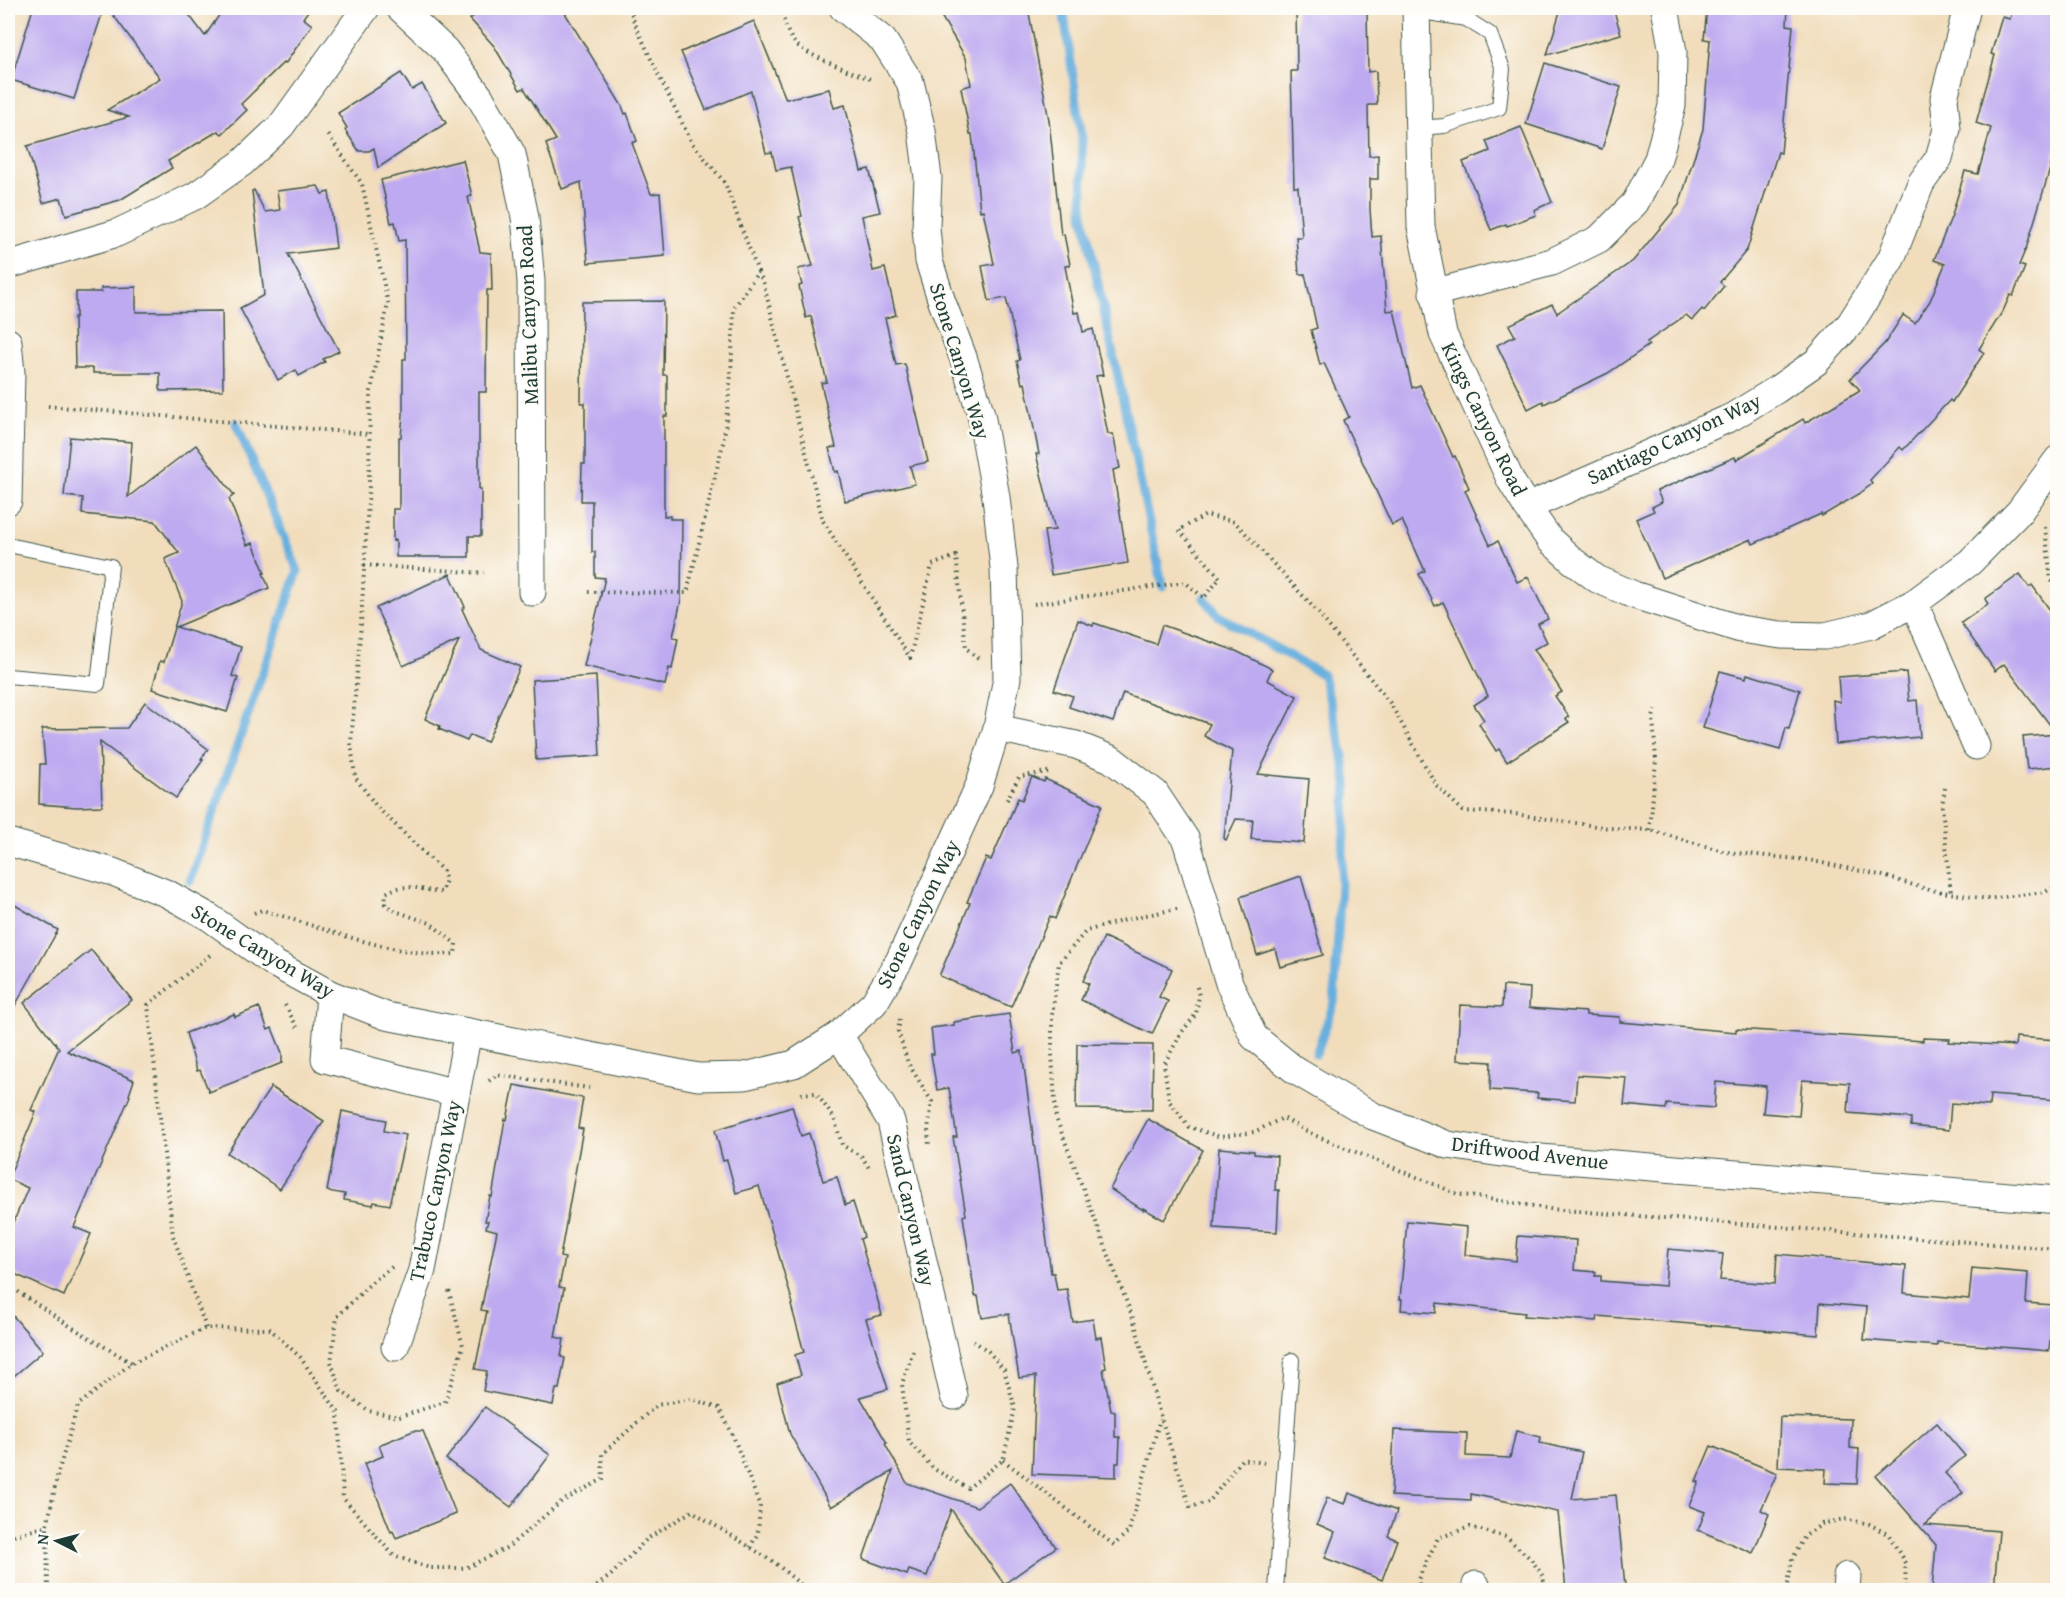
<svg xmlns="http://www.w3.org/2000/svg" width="2065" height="1598" font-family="'Gentium Book Plus',serif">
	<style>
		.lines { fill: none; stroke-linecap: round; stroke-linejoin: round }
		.stream { stroke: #67afde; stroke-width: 9 }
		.building { fill: #beaaf0 }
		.service-casing { stroke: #3e5548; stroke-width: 16 }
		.minor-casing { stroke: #3e5548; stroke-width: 29 }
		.path { stroke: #3e5548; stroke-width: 4; stroke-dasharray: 1.5 4.5; stroke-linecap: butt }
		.service { stroke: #fff; stroke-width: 14 }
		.minor { stroke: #fff; stroke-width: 27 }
		.labels { text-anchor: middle; stroke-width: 5; stroke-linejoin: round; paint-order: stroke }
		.street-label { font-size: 21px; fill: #1f3d34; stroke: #fdfcf7 }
	</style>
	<rect width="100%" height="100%" fill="#fdfcf7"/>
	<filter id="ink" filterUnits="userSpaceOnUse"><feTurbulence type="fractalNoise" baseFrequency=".0167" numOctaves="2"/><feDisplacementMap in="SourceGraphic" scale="12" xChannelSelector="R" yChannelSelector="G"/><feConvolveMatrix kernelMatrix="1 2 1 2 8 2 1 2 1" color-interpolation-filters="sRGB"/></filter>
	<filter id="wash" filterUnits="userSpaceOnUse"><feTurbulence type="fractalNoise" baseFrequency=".008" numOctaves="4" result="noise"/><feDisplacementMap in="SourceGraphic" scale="24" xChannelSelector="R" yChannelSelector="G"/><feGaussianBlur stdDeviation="1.35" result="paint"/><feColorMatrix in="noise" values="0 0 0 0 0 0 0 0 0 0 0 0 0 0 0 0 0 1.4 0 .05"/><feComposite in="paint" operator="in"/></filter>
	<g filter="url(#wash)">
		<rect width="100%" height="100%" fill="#f1ddbc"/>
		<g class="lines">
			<g class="stream">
				<path d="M1063 8 1082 137 1083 214 1163 587"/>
				<path d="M1204 598 1219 616 1323 675 1341 745 1347 782 1334 1003 1316 1054"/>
				<path d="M190 881 298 571 236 423"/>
			</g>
		</g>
		<g id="blocks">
			<g class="building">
				<path d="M33 8H104L74 99 11 80Z"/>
				<path d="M108 8H184L205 36 224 8H310L303 18 312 25 285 64 283 63 241 104 247 110 222 134 218 131 168 161 172 168 120 200 66 215 61 198 43 203 27 146 129 117 107 110 160 78Z"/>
				<path d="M483 8H562L622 106 625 114 627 113 637 141 632 143 651 194 660 193 665 256 588 263 581 182 562 189 546 144 556 140 524 88 520 90 494 46 470 19Z"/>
				<path d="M955 8H1028L1049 120 1061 235 1064 234 1070 265 1065 266 1074 313 1079 312 1083 332 1093 329 1103 375 1096 376 1108 434H1113L1120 468 1113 470 1128 563 1051 575 1044 531 1055 530 1036 454H1039L1025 383 1022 384 1017 361 1020 360 1006 298 989 301 982 266 994 264 983 210 980 211 972 134H970L961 88 971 85 966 58 941 16Z"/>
				<path d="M1296 8H1367L1368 72 1376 71 1377 105H1368L1369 156 1378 155V179H1370V210L1372 237 1381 236 1387 311 1394 310 1412 388 1420 385 1453 457 1455 456 1469 488 1465 490 1490 545 1498 541 1517 582 1528 577 1548 619 1538 624 1547 642 1534 649 1562 692 1555 696 1569 717 1566 719 1569 722 1507 762 1499 749 1496 751 1479 724 1484 720 1474 705 1488 696 1443 602 1435 606 1419 574 1425 571 1402 520 1392 525 1343 420 1349 417 1324 363 1320 365 1311 330 1317 328 1305 274H1299L1296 237H1302L1298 187H1294L1291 71H1297Z"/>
				<path d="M1561 8H1613L1621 34 1547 55Z"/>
				<path d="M1707 8H1788L1787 25 1793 26 1781 153 1778 152 1747 250 1720 282 1724 286 1704 311 1702 309 1692 320 1686 315 1647 342 1649 345 1608 373 1544 404 1543 401 1528 409 1497 345 1515 336 1509 325 1552 304 1557 313 1633 261 1679 205 1703 129 1710 40 1704 39Z"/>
				<path d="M2013 8H2058V142L2027 246 2019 265 2025 267 2013 296 2010 295 2004 309 1979 349 1984 353 1952 402 1950 400 1903 450 1900 447 1870 480 1872 484 1859 494 1822 516 1821 514 1753 544 1751 539 1662 578 1636 519 1654 511 1652 507 1662 502 1657 491 1735 457 1736 460 1803 419 1805 423 1860 390 1850 379 1885 343 1903 315 1915 323 1930 301 1945 264 1934 260 1952 215 1965 171 1978 174 1991 128 1976 123 1995 55 1991 54 2002 17 2010 19Z"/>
				<path d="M754 21 786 99 829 89 834 108 845 105 861 171 869 169 880 212 862 216 873 271 885 268 896 315 885 318 896 365 905 364 928 462 910 466 915 484 845 501 838 471 835 472 829 448 836 447 821 383 827 382 811 316 806 318 799 286 802 285 798 269 813 266 799 217 802 216 791 167 776 170 772 152 766 153 751 91 706 110 681 52Z"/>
				<path d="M1545 63 1621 87 1602 149 1526 124Z"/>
				<path d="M401 73 412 90 422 84 446 123 378 168 374 148 369 151H359L345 130 347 128 338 113Z"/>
				<path d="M1521 127 1552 202 1534 210 1536 215 1507 226 1506 224 1491 230 1463 162 1490 151 1486 141Z"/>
				<path d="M463 160 472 196 468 197 480 252 491 253 492 290H487L486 392H479V489H481V536H469V557H396V540L393 541V509H399V437H401L403 415V359H406L405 240 399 241 395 222 391 223 381 180Z"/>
				<path d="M318 186 322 194 329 192 336 248 288 254 339 351 323 359 325 362 299 376 296 370 278 380 240 308 264 295 252 191 254 190 265 212 280 210 277 191Z"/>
				<path d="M136 287V312L222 311 223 390 160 391V373H93V368H75L74 317H76V292H101V288Z"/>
				<path d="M664 301 663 375H667V416H664V516H670V519H682L681 600 673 637 678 638 672 669 669 668 665 685 584 666 605 578 595 577V552H592V501H581L582 464H585V403H581L582 302Z"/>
				<path d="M70 437 132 442 128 497 196 445 234 495 229 499 247 545 253 543 265 573H263L269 588 176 627 241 647 232 676 238 678 227 712 152 689 160 661 164 662 182 601 165 559 179 553 155 521 82 514 83 498 64 496Z"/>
				<path d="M450 574 465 607 462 609 481 650 520 667 487 742 470 735 467 741 439 729 440 726 425 719 459 640 403 666 376 608Z"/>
				<path d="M2020 574 2029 587 2032 585 2058 621V766L2027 769 2023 737 2057 734 2004 664 1995 671 1961 623 1988 604 1985 599Z"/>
				<path d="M1078 620 1093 626 1094 623 1156 644 1162 625 1236 651 1272 669 1267 680 1297 696 1258 774 1309 779 1304 843 1251 839 1253 820 1236 819 1226 840 1224 839 1232 751 1204 736 1210 724 1123 693 1113 722 1069 707 1073 696 1054 690Z"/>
				<path d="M1720 671 1746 678 1747 674 1800 690 1789 729 1786 728 1780 750 1703 728Z"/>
				<path d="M1906 672 1909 701 1917 700 1920 737 1836 744 1833 700 1840 702 1838 677Z"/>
				<path d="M596 676 600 756 536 760 532 680Z"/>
				<path d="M145 702 208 749 201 759 203 760 176 798 100 742 102 806 77 807 39 804 40 764H45L42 729 127 728Z"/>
				<path d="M1032 777 1044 782 1045 779 1102 805 1055 919 1050 916 1011 1007 940 976V974L970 903 967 902 986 858 991 860 1018 798 1022 800Z"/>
				<path d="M1301 876 1323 955 1280 967 1275 949 1257 955 1240 897Z"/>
				<path d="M8 901 58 930 8 1018Z"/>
				<path d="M1104 937 1172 969 1159 997 1168 1001 1152 1034 1081 1000 1089 984 1083 981Z"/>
				<path d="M91 950 132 1000 67 1051 134 1080 129 1095 130 1096 74 1227 91 1234 64 1296 8 1271V1235L28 1188 8 1179 36 1112 31 1110 59 1048 24 1003Z"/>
				<path d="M1503 986 1530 988 1529 1008 1586 1012V1015L1620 1017V1022L1736 1032V1029L1923 1041V1038L1950 1039 1949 1042 2015 1046 2016 1037 2058 1040V1100L1990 1095 1989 1106 1951 1103 1949 1130 1911 1126V1118L1848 1113 1850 1083 1802 1080 1799 1116 1763 1113 1766 1086 1716 1082 1714 1108 1667 1104 1666 1109 1624 1105 1627 1078 1577 1075 1575 1101 1537 1098 1538 1093 1490 1090 1491 1062 1457 1060 1460 1005 1502 1007Z"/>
				<path d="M259 1007 268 1030 272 1028 282 1053V1063L209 1092 200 1070 197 1071 186 1033 234 1014 235 1017Z"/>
				<path d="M1009 1014 1015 1053 1022 1051 1051 1273H1054L1057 1290 1067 1289 1073 1322 1093 1319 1096 1338 1101 1337 1106 1368 1103 1369 1111 1411 1115 1412V1437H1120L1119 1463H1116V1477L1032 1474 1036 1376 1019 1378 1009 1314 982 1318 978 1296H975L963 1216 966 1215 953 1137H957L949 1088 937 1090 931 1054H934L931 1028 954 1025V1022Z"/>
				<path d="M1077 1044 1153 1045 1152 1110 1076 1109Z"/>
				<path d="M514 1085 583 1098 578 1128 583 1129 560 1257 565 1258 559 1287 564 1288 555 1337 564 1339 561 1357 565 1358 559 1389H556L553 1405 483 1391 487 1371 475 1369 487 1311 481 1310 497 1231 486 1228 488 1221H485L490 1196 492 1197 505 1119 507 1120Z"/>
				<path d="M271 1087 324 1121 280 1189 227 1153Z"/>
				<path d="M792 1106 801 1136 809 1133 823 1181 837 1177 845 1205 853 1202 864 1237 860 1239 882 1315 866 1319 888 1389 860 1397 887 1443 885 1444 907 1483 977 1507 1010 1483 1056 1547 1004 1584 951 1509 927 1576 909 1570 907 1575 863 1559 893 1471 831 1507 790 1434 777 1383 801 1375 795 1355 804 1352 791 1305 793 1304 759 1186 736 1193 727 1160 723 1161 715 1130Z"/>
				<path d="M342 1111 386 1120 384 1131 406 1135 390 1205 374 1202 373 1205 344 1200 345 1194 327 1191Z"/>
				<path d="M1148 1119 1203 1150 1164 1220 1143 1208V1210L1110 1189Z"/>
				<path d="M1219 1148 1254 1151V1154L1277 1156 1275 1190H1279L1277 1232 1214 1228Z"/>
				<path d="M1407 1221 1467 1227 1465 1255 1516 1261 1518 1236 1576 1240 1574 1270 1596 1272 1595 1276H1601V1281L1665 1286 1668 1249 1723 1254 1720 1280 1775 1284 1777 1254 1906 1266 1904 1293 1969 1299 1972 1268 2028 1273 2026 1303 2053 1305 2049 1351 1937 1342V1346L1864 1340 1867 1307 1820 1303 1818 1335 1598 1316 1597 1321 1524 1316 1525 1313 1437 1303 1436 1313 1401 1310 1402 1299H1400Z"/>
				<path d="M8 1310 43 1351 8 1381Z"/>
				<path d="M485 1407 550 1455 511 1507 446 1459Z"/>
				<path d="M1780 1417 1851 1419 1850 1448 1859 1449 1857 1484 1825 1483 1826 1469 1778 1467Z"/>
				<path d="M1937 1423 1965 1456 1945 1473 1963 1493 1925 1525 1999 1531 1994 1590H1932L1936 1545 1876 1476Z"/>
				<path d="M1394 1430 1467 1433 1466 1456 1510 1458 1516 1431 1541 1437 1540 1443 1582 1452 1572 1499 1616 1495 1625 1586 1566 1590 1558 1512 1471 1494V1500L1391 1496Z"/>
				<path d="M413 1431H423L456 1514 396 1538 393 1531 391 1532 364 1464 383 1456 379 1445Z"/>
				<path d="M1711 1446 1777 1473 1761 1510 1769 1514 1753 1553 1698 1530 1705 1512 1689 1506 1699 1482 1696 1481Z"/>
				<path d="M1349 1493 1397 1511 1388 1536 1397 1540 1382 1580 1325 1558 1335 1532 1317 1524 1327 1498 1345 1504Z"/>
			</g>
		</g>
	</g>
	<g filter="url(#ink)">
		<use href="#blocks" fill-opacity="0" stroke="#3e5548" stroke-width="1.5"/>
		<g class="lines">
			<g class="service-casing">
				<g id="service">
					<path d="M1416 11 1466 19 1490 34 1503 69 1499 108 1444 126 1418 128"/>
					<path d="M8 545 111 566 98 684 8 676"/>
					<path d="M1276 1590 1292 1360"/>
				</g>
			</g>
			<g class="minor-casing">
				<g id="minor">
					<path d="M400 8 445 50 480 97 512 154 525 217 531 281 532 592"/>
					<path d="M1416 8 1421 227 1443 334 1511 481 1527 507 1550 540 1573 561 1597 579 1634 595 1740 629 1781 635 1825 636 1871 625 1914 603 1970 562 2019 512 2058 459"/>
					<path d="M8 265 117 233 195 196 242 163 281 126 366 8"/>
					<path d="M1433 293 1552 262 1599 239 1635 203 1658 159 1672 106 1673 52 1665 8"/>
					<path d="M8 342 11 373 8 501"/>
					<path d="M1527 507 1732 417 1776 390 1816 362 1850 324 1891 259 1921 183 1939 158 1947 129 1944 98 1967 8"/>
					<path d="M1914 603 1976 746"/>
					<path d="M997 728 1076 745 1111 759 1155 793 1186 840 1229 983 1254 1037 1296 1071 1373 1116 1448 1145 1528 1157 2058 1200"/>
					<path d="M8 842 113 872 168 894 209 917 275 964 330 994 386 1016 698 1077 745 1076 794 1064 839 1035 874 1003 899 961 979 786 997 728 1007 678 1004 568 996 497 981 414 963 357 942 302 929 261 926 227 928 178 922 131 910 82 883 40 843 8"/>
					<path d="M330 994 325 1059 456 1093"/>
					<path d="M839 1035 891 1121 954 1396"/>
					<path d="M395 1347 422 1270 468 1032"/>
					<path d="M1475 1590 1476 1585"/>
					<path d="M1846 1590 1847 1576"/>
				</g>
			</g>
			<g class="path">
				<path d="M630 8 633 19 655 68 692 143 725 183 758 272"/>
				<path d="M781 8C783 19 787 34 795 43 805 55 857 74 873 80"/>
				<path d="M48 406 369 434"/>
				<path d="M2045 527 2051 580 2058 587"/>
				<path d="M364 565 484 573"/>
				<path d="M588 592 687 593 724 439 731 375 734 308 758 272 763 281 823 521 910 658 932 565 956 556 966 648 978 658"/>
				<path d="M1034 604 1185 582 1204 598 1220 578 1179 530 1206 515 1235 522 1316 610 1390 703 1436 785 1463 811 1514 814 1609 828 1650 830 1726 852 1808 860 1880 875 1930 890 1987 899 2045 892 2058 885"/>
				<path d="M1945 788 1942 806 1951 894"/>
				<path d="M1007 800 1019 777 1052 771"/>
				<path d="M1650 830 1656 760 1653 717 1655 710"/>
				<path d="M1177 909 1136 917 1086 931 1059 963 1052 1015V1054L1056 1118 1134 1321 1161 1418 1190 1507 1209 1502 1242 1459 1264 1463"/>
				<path d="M254 913 262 910C321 927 393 957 455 954L456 944 430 923 395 911 385 904 386 893C406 881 421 891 442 892L446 880 443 871 377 807 355 777 351 743 361 623 369 485 370 396 388 303 362 184 327 133"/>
				<path d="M1197 987 1199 996 1196 1014 1182 1032 1164 1064 1169 1101 1189 1127 1221 1137 1254 1132 1283 1118 1314 1135 1458 1194 1550 1209 2058 1249"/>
				<path d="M285 1005 297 1027"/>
				<path d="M900 1019 898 1031 908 1063 932 1102 928 1129 929 1147"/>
				<path d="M489 1081 497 1075 589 1088"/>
				<path d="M801 1094 816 1093 834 1118 842 1145 862 1157 871 1171"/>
				<path d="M392 1267 372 1282 337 1317 331 1362 341 1391 369 1411 399 1417 445 1402 463 1346 448 1287"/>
				<path d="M8 1285 73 1328 132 1363"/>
				<path d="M206 1328 173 1236 148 1005 210 955"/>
				<path d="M913 1351 902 1384 909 1442 934 1469 968 1488 1003 1460 1015 1408 1004 1370 989 1352 971 1339"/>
				<path d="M1003 1460 1114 1545 1129 1531 1160 1419"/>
				<path d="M8 1537 47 1526"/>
				<path d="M48 1590 47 1526 58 1473 78 1405 132 1363 206 1328 270 1329 300 1357 338 1412 343 1498 394 1556 430 1568H466L508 1547 561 1502 603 1479 602 1454 657 1405 691 1399 719 1408 732 1433 760 1506 758 1533 750 1547"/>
				<path d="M592 1590 611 1575 647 1539 692 1511 774 1562 807 1590"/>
				<path d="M1420 1590 1418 1579 1438 1538 1470 1527 1506 1537 1531 1559 1544 1578 1543 1590"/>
				<path d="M1787 1590 1792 1560 1805 1536 1822 1524 1844 1519 1869 1524 1889 1535 1905 1563 1906 1590"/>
			</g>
			<use href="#service" class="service"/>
			<use href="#minor" class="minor"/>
		</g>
	</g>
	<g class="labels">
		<g class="street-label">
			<text transform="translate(528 315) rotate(-92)" y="7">Malibu Canyon Road</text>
			<text transform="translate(960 361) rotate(73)" y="7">Stone Canyon Way</text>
			<text transform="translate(1484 419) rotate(64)" y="7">Kings Canyon Road</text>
			<text transform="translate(1674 439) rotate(-25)" y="7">Santiago Canyon Way</text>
			<text transform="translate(918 914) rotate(-64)" y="7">Stone Canyon Way</text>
			<text transform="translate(263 951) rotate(31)" y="7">Stone Canyon Way</text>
			<text transform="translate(1530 1153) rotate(7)" y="7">Driftwood Avenue</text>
			<text transform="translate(435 1191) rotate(-78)" y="7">Trabuco Canyon Way</text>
			<text transform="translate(911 1210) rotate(77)" y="7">Sand Canyon Way</text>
		</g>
	</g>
	<rect width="2065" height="1598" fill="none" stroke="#fdfcf7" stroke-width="30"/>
	<g transform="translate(57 1541) rotate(276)" stroke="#fdfcf7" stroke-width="4.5" paint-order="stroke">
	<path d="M0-4.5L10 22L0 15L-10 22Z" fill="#1f3d34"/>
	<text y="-9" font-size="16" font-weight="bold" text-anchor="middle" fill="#1f3d34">N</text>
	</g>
</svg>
